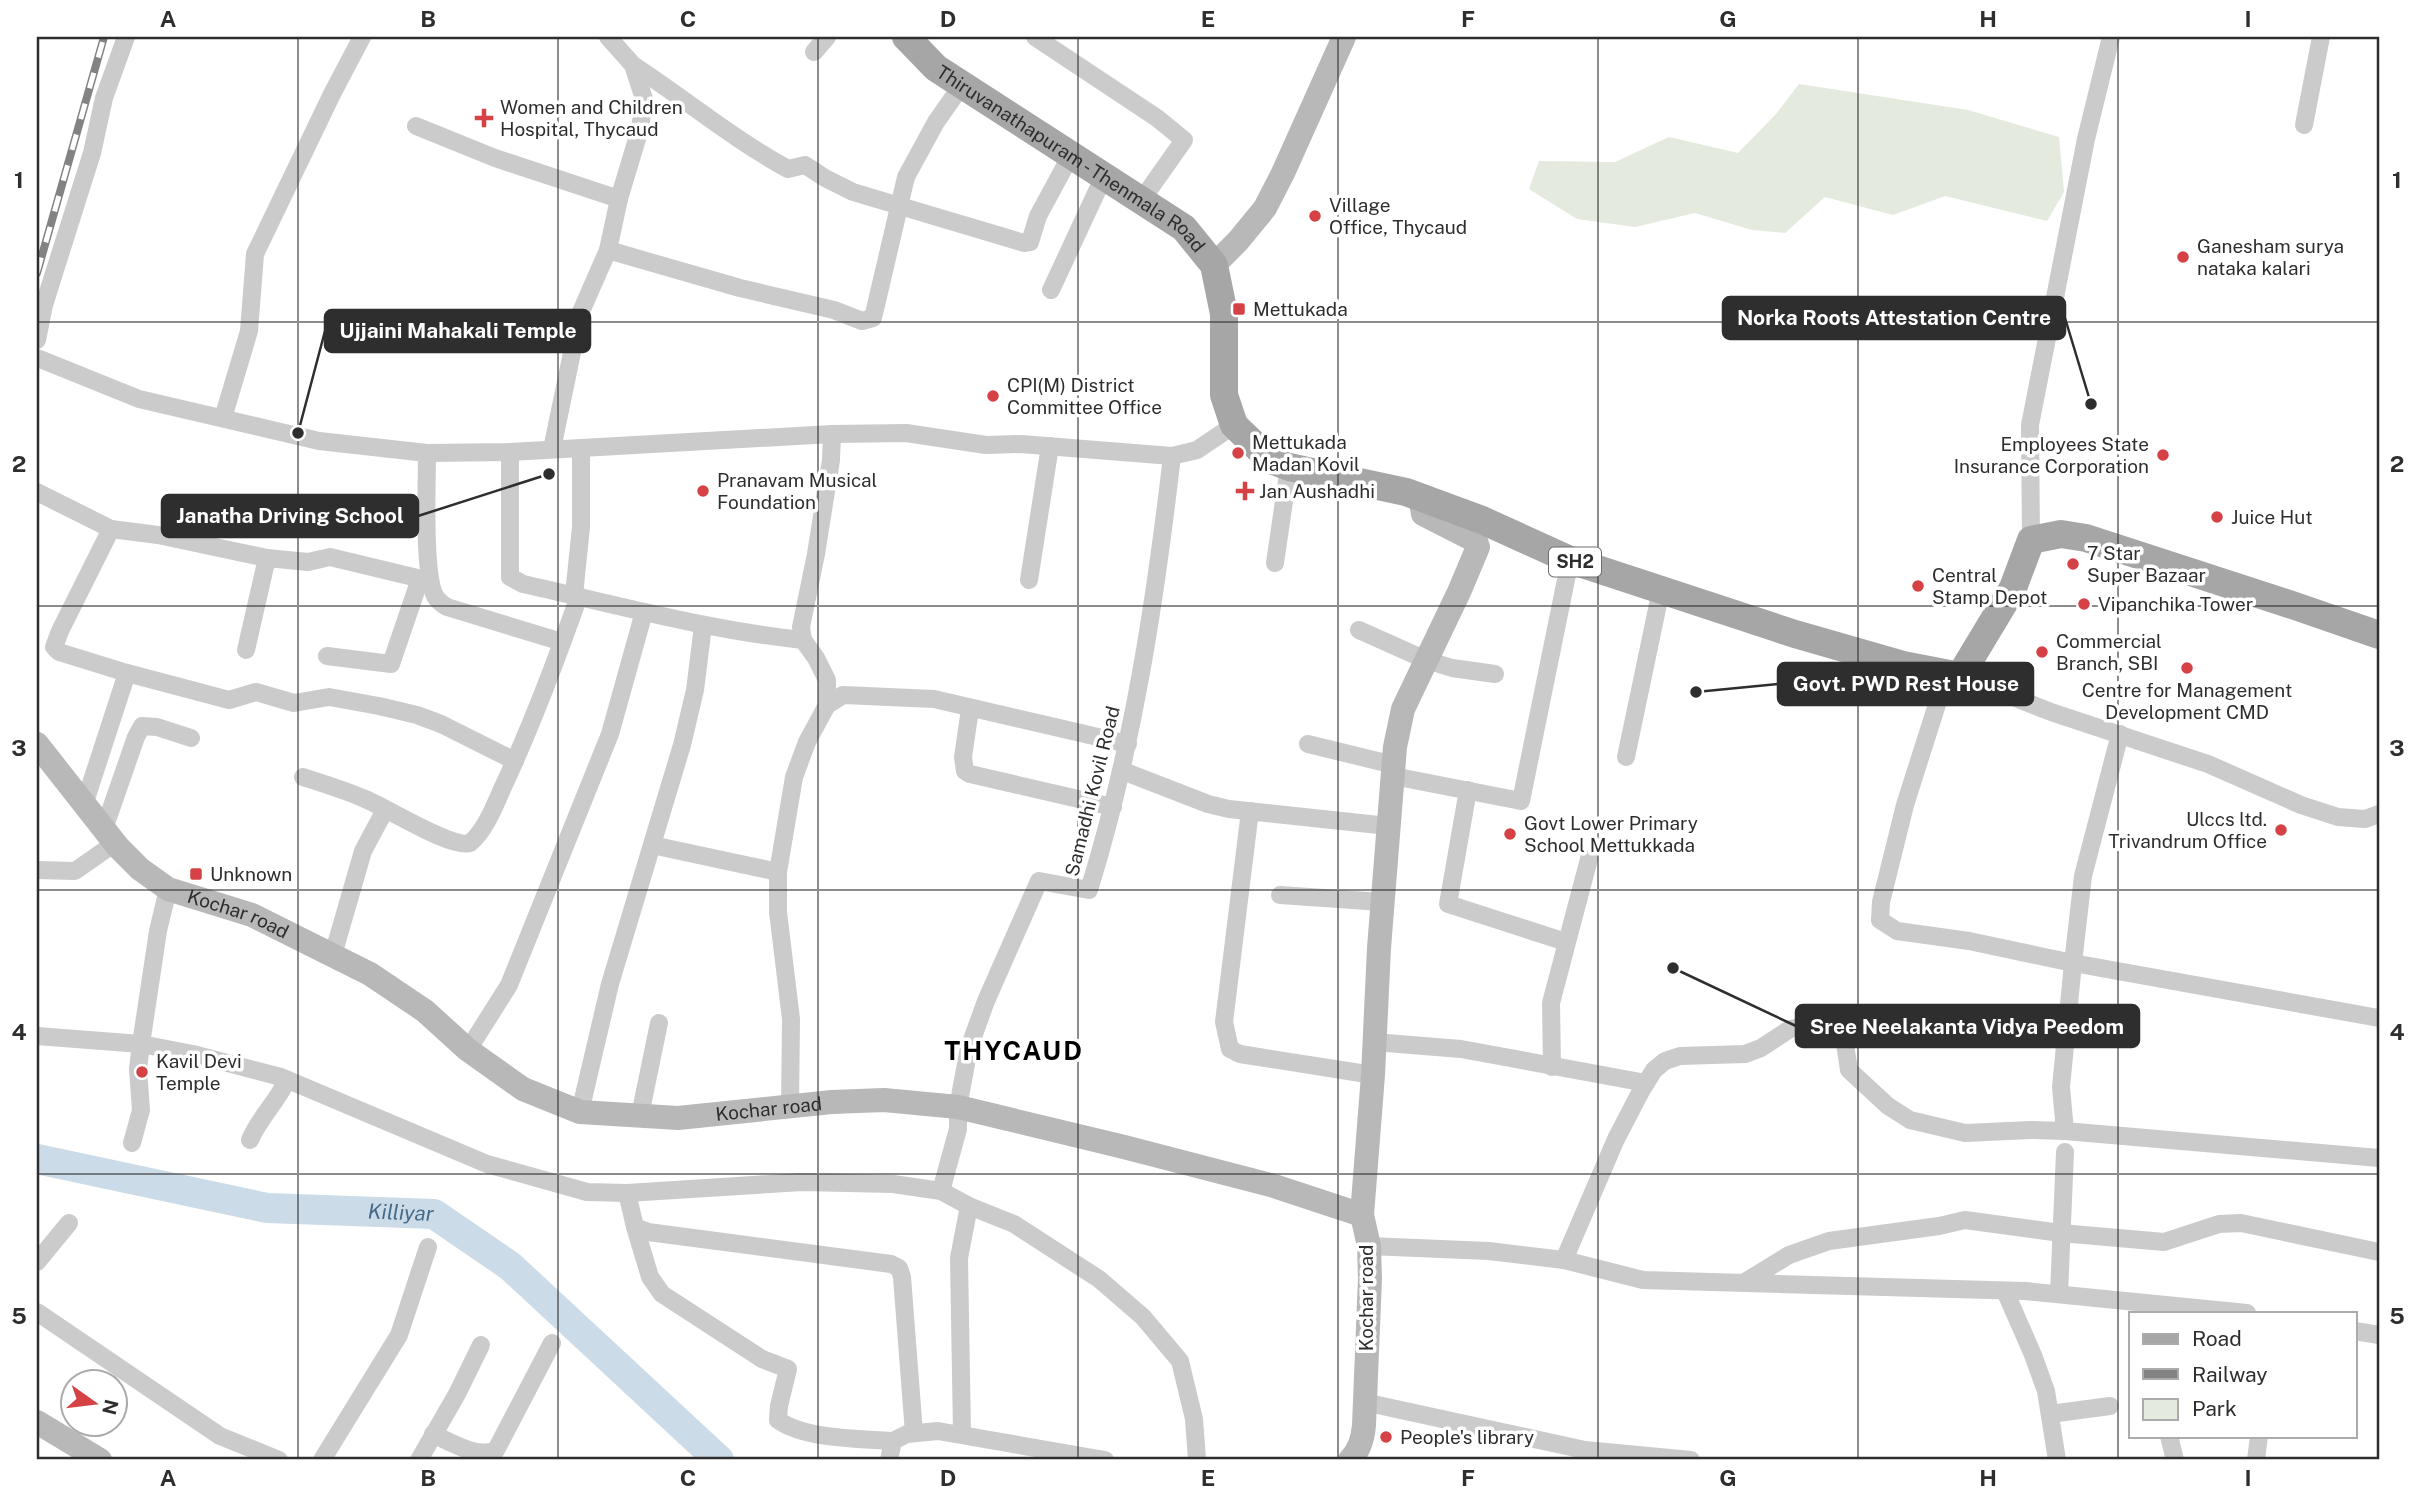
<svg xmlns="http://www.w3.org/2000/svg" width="2416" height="1497" font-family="'Public Sans',sans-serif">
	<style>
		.green { fill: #e4eadd }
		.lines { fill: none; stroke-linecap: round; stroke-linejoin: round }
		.river { stroke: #cbdbe8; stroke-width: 30 }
		.street { stroke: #cbcbcb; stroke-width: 18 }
		.secondary { stroke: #b8b8b8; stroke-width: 24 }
		.primary { stroke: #a6a6a6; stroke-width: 28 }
		.rail-casing { stroke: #838383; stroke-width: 8 }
		.rail { stroke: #fff; stroke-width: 5; stroke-dasharray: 16; stroke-linecap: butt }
		.grid { fill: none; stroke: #2e2e2e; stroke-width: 2; stroke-opacity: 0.55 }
		.poi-dot { fill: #d54144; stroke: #fff; stroke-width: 2.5 }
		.labels { text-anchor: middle; stroke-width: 7; stroke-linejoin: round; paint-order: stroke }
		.shield { fill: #fff; stroke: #6d6d6d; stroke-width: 2 }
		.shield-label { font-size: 18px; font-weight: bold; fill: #2e2e2e }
		.poi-label { font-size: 19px; fill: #2e2e2e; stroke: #fff; text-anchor: start }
		.street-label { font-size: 19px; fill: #2e2e2e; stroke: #fff }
		.water-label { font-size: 21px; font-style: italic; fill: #446a89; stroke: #fff }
		.district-label { font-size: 26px; font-weight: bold; letter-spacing: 2px; fill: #000; stroke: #fff }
		.leader { fill: none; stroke: #2e2e2e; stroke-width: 2.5 }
		.callout-dot { fill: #2e2e2e; stroke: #fff; stroke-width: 2.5 }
		.callout { fill: #2e2e2e; stroke: #2e2e2e; stroke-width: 2.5 }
		.callout-label { font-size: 21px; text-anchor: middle; font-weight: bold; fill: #fff }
		.neatline { fill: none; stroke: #2e2e2e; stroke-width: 2.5 }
		.grid-label { font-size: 23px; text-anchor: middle; font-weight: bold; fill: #2e2e2e }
	</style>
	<rect width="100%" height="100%" fill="#fff"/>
	<path class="green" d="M1799 84 1968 110 2059 137 2064 192 2047 221 1945 196 1893 215 1825 197 1785 233 1752 230 1695 213 1635 227 1577 219 1529 189 1539 161 1615 162 1669 137 1738 153 1776 114Z"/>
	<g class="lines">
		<path class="river" id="s1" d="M37 1159 267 1208 434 1214 510 1266 719 1460"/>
		<g class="street">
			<path d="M1035 37 1157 118 1184 140 1141 201"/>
			<path d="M814 52 827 37"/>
			<path d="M633 65C685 99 733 139 788 169L805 165 825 178 853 192 1024 243 1030 242 1038 216 1071 155"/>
			<path d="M2304 125 2321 37"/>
			<path d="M416 126 495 158 619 199"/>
			<path d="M608 250 740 288 834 310 862 321 873 318 906 177 936 122 962 85"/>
			<path d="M1051 290 1104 176"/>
			<path d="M37 340 44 305 92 153 104 98 126 37"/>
			<path d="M40 359 139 399 319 441 427 453 510 452 832 434 906 433 986 445 1021 444 1172 456 1197 450 1234 425"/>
			<path d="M223 418 249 331 255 254 332 94 362 37"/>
			<path d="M552 449 580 314 608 250 619 199 640 129 644 99 633 65 608 37"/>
			<path d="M510 452V577L523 584C617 605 708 630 803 640"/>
			<path d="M427 453C427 483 423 573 435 596 438 601 442 604 447 607L562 642"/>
			<path d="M37 492 111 529 60 631 54 647 59 652 127 673 229 700 256 692 294 703 329 697 379 706 417 715 441 724 515 761"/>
			<path d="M111 529 158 535 267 558 308 562 330 557 430 581"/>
			<path d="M2031 540 2030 425 2086 139 2111 37"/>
			<path d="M1275 563 1289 467"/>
			<path d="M1029 580 1050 446"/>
			<path d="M574 595 581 527V448"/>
			<path d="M1359 630 1426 660 1452 668 1495 674"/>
			<path d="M246 650 267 558"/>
			<path d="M327 656 391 664 420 579"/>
			<path d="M1947 673 1905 805 1881 902 1880 920 1897 931 1969 941 2073 963 2061 1087 2065 1131 2379 1158"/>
			<path d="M1960 676 2051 712 2208 764 2301 805 2338 817 2365 819 2379 814"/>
			<path d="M827 705 843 695 934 699 1128 744"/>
			<path d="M970 709 963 757 965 771 970 774 1113 807"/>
			<path d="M2120 734 2083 876 2073 963 2379 1018"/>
			<path d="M1308 744 1394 765"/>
			<path d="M1626 757 1661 590"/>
			<path d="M1123 771 1208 804 1229 809 1388 826"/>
			<path d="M1393 776 1521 801 1570 560"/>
			<path d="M303 777C324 784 345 790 365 799 386 807 451 849 470 843 485 831 495 805 503 787 532 725 556 661 579 596"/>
			<path d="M1468 790 1448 904 1566 942"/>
			<path d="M84 805 127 673"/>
			<path d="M1250 811 1224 1022 1230 1049 1240 1054 1373 1075"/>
			<path d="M104 829 136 737 142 726 157 727 191 738"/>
			<path d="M652 845 778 872"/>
			<path d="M37 870 75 871 115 843"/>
			<path d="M1280 895 1382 902"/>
			<path d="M333 955 363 851 385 810"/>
			<path d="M37 1036 141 1044 193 1054 281 1077 487 1164 587 1192 627 1193 802 1182 893 1184 941 1191 969 1206 1014 1224 1099 1279 1143 1317 1180 1361 1194 1419 1197 1460"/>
			<path d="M1374 1042 1461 1049 1646 1083"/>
			<path d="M468 1050 509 985 610 734 644 612"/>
			<path d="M1552 1067 1551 1003 1589 859"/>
			<path d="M790 1108 791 1019 778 912V872L794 777 807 742 827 705V680L816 658 803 640 801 627 816 554 831 460 832 434"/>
			<path d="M580 1112 610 984 682 745 695 690 703 626"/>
			<path d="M640 1115 659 1023"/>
			<path d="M250 1140C259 1118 277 1102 287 1080"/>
			<path d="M132 1143 141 1110 138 1069 141 1044 158 931 168 889"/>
			<path d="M941 1191 958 1129V1107L969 1048 986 1001 1039 881 1089 890C1133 748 1155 603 1172 456"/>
			<path d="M627 1193 635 1227 648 1232 891 1264 899 1268 902 1277 914 1433"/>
			<path d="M635 1227 650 1277 662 1294 762 1359 788 1369 779 1406 778 1420C804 1439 860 1439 893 1441"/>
			<path d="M1369 1246 1489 1251 1564 1260 1643 1280 2025 1291 2247 1313"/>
			<path d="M1564 1260 1616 1139 1641 1091 1654 1070 1665 1061 1680 1056 1745 1054 1761 1048 1790 1029 1801 1027 1838 1036 1845 1044 1849 1070 1888 1106 1910 1120 1965 1133 2031 1130 2065 1131"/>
			<path d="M37 1262 69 1223"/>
			<path d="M1745 1282 1789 1255 1829 1241 1939 1226 1965 1220 2061 1233 2164 1242 2219 1224 2241 1223 2379 1252"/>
			<path d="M2005 1291 2033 1355 2046 1391 2057 1460"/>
			<path d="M2059 1294 2065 1152"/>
			<path d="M37 1312 220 1436 279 1460"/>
			<path d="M2355 1331 2379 1335"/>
			<path d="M1364 1402 1585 1450 1691 1460"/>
			<path d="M2050 1414 2110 1406"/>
			<path d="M962 1433 959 1258 969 1206"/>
			<path d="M433 1434C450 1442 478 1459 496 1450L552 1343"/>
			<path d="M2169 1436 2175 1460"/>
			<path d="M322 1460 399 1335 428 1247"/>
			<path d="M419 1460 457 1394 481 1345"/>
			<path d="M889 1460 893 1441 907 1434 938 1431 1105 1460"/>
			<path d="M2256 1460 2259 1436"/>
		</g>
		<g class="secondary">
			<path d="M1214 265 1238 241 1265 208 1283 173 1344 37"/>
			<path id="s2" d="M37 744 118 847 140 869 168 889 252 915 370 974 425 1011 468 1050 523 1089 580 1112 678 1118 832 1102 884 1100 958 1107 1124 1147 1274 1186 1362 1215"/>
			<path d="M37 1422 100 1460"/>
			<path d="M1350 1460C1360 1450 1363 1438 1364 1425L1370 1278 1369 1246 1362 1215 1373 1075 1379 948 1395 747 1403 709 1459 592 1478 547 1476 541 1423 514 1420 497"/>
		</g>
		<path class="primary" id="s3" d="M906 37 936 68 1184 228 1214 265 1224 314V395L1234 425 1262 452 1276 462 1289 467 1406 492 1482 520 1570 560 1795 634 1903 665 1960 676 2013 588 2031 540 2061 534 2086 538 2295 606 2379 635"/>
		<g class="rail-casing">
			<path id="rail" d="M37 273 104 37"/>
		</g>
		<use href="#rail" class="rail"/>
	</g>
	<path class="grid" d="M298 37V1460M558 37V1460M818 37V1460M1078 37V1460M1338 37V1460M1598 37V1460M1858 37V1460M2118 37V1460M37 322H2379M37 606H2379M37 890H2379M37 1174H2379"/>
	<g class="poi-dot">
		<path d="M480.5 107.5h7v7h7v7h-7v7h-7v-7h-7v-7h7z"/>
		<circle cx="1315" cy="216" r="7"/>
		<circle cx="2183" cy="257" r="7"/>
		<rect x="1232" y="302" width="14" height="14" rx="3.5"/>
		<circle cx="993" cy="396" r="7"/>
		<circle cx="1238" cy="453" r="7"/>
		<circle cx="2163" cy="455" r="7"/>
		<circle cx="703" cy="491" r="7"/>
		<path d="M1241.5 480.5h7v7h7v7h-7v7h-7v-7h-7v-7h7z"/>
		<circle cx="2217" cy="517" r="7"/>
		<circle cx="2073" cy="564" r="7"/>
		<circle cx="1918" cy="586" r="7"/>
		<circle cx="2084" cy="604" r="7"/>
		<circle cx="2042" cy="652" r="7"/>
		<circle cx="2187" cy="668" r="7"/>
		<circle cx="2281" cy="830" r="7"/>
		<circle cx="1510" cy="834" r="7"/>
		<rect x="189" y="867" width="14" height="14" rx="3.5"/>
		<circle cx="142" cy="1072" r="7"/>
		<circle cx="1386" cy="1437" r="7"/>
	</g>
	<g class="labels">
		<rect class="shield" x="1549" y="547.5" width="52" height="29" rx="5"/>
		<g class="shield-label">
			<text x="1575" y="568">SH2</text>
		</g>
		<g class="poi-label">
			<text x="500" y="114">Women and Children<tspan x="500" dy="22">Hospital, Thycaud</tspan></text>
			<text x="1329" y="212">Village<tspan x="1329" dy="22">Office, Thycaud</tspan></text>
			<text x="2197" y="253">Ganesham surya<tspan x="2197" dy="22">nataka kalari</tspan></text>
			<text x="1253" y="316">Mettukada</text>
			<text x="1007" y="392">CPI(M) District<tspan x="1007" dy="22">Committee Office</tspan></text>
			<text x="1252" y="449">Mettukada<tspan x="1252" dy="22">Madan Kovil</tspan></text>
			<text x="2149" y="451" text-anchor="end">Employees State<tspan x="2149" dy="22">Insurance Corporation</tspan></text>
			<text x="717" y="487">Pranavam Musical<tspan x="717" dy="22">Foundation</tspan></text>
			<text x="1259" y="498">Jan Aushadhi</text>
			<text x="2231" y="524">Juice Hut</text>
			<text x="2087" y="560">7 Star<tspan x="2087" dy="22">Super Bazaar</tspan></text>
			<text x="1932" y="582">Central<tspan x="1932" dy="22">Stamp Depot</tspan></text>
			<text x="2098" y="611">Vipanchika Tower</text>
			<text x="2056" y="648">Commercial<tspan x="2056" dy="22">Branch, SBI</tspan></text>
			<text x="2187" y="697" text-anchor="middle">Centre for Management<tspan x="2187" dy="22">Development CMD</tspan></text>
			<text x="2267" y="826" text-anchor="end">Ulccs ltd.<tspan x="2267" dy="22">Trivandrum Office</tspan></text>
			<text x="1524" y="830">Govt Lower Primary<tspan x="1524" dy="22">School Mettukkada</tspan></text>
			<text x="210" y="881">Unknown</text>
			<text x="156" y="1068">Kavil Devi<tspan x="156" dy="22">Temple</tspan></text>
			<text x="1400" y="1444">People's library</text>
		</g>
		<g class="street-label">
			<text dy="7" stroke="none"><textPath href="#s3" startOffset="206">Thiruvanathapuram - Thenmala Road</textPath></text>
			<text transform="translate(1092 791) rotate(-76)" y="7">Samadhi Kovil Road</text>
			<text dy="7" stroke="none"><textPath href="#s2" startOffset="271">Kochar road</textPath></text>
			<text dy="7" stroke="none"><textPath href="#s2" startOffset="859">Kochar road</textPath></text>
			<text transform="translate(1366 1298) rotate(-90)" y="7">Kochar road</text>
		</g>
		<g class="water-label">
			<text dy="7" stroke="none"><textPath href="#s1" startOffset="369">Killiyar</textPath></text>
		</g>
		<g class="district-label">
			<text x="1014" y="1060">THYCAUD</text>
		</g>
	</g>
	<path class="leader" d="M2091 404L2065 318M298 433L325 331M549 474L418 516M1696 692L1778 684M1673 968L1796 1026"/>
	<g class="callout-dot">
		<circle cx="2091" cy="404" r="7"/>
		<circle cx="298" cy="433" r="7"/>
		<circle cx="549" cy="474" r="7"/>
		<circle cx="1696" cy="692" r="7"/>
		<circle cx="1673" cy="968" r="7"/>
	</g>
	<g class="callout">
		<rect x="1723" y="297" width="342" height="42" rx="7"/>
		<rect x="325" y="310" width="265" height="42" rx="7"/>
		<rect x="162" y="495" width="256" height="42" rx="7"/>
		<rect x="1778" y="663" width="255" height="42" rx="7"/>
		<rect x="1796" y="1005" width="343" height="42" rx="7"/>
	</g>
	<g class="callout-label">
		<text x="1894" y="325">Norka Roots Attestation Centre</text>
		<text x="458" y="338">Ujjaini Mahakali Temple</text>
		<text x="290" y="523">Janatha Driving School</text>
		<text x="1906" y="691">Govt. PWD Rest House</text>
		<text x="1967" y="1034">Sree Neelakanta Vidya Peedom</text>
	</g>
	<rect width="2416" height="1497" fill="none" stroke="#ffffff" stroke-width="77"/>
	<rect x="2129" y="1312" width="228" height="126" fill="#ffffff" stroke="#ababab" stroke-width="2"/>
	<rect x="2143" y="1334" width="35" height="10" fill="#a6a6a6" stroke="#ababab" stroke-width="2"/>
	<text x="2192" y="1346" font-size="21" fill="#2e2e2e">Road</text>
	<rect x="2143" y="1369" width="35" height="10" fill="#838383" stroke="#ababab" stroke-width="2"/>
	<text x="2192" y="1382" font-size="21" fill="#2e2e2e">Railway</text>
	<rect x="2143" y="1399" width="35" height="21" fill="#e4eadd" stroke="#ababab" stroke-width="2"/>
	<text x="2192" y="1416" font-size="21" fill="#2e2e2e">Park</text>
	<g transform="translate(94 1403) rotate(104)"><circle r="33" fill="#ffffff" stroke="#ababab" stroke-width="2"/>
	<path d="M0-5L12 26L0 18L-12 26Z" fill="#d54144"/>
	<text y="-10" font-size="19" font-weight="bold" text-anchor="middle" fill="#2e2e2e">N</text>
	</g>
	<rect x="38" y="38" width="2340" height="1420" class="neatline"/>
	<g class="grid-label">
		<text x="168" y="27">A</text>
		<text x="428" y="27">B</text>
		<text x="688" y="27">C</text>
		<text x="948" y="27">D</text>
		<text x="1208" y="27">E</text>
		<text x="1468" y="27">F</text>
		<text x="1728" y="27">G</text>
		<text x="1988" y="27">H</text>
		<text x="2248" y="27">I</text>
		<text x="19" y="188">1</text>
		<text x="2397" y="188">1</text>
		<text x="19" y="472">2</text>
		<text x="2397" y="472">2</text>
		<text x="19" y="756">3</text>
		<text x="2397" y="756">3</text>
		<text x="19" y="1040">4</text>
		<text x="2397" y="1040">4</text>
		<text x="19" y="1324">5</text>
		<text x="2397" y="1324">5</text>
		<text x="168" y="1486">A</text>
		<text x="428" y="1486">B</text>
		<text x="688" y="1486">C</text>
		<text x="948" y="1486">D</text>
		<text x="1208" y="1486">E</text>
		<text x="1468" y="1486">F</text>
		<text x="1728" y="1486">G</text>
		<text x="1988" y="1486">H</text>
		<text x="2248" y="1486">I</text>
	</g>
</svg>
